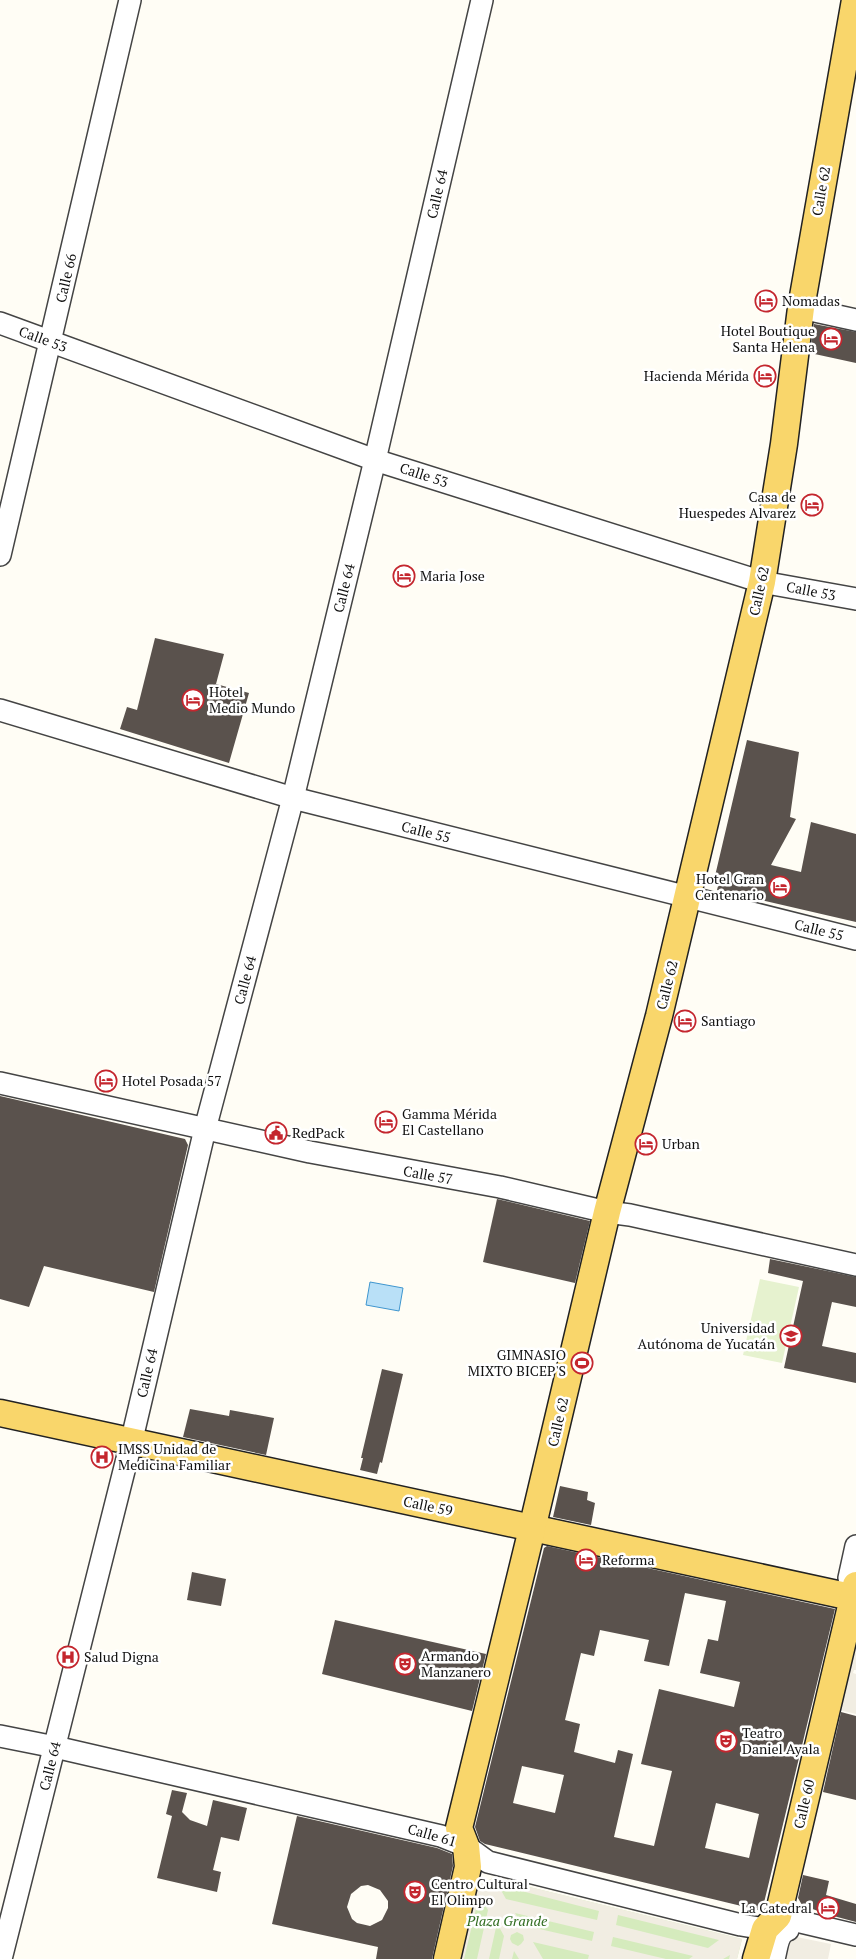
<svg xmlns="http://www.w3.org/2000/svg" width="856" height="1959" font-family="'PT Serif',serif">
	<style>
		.green { fill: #d5ebbd }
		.pitch { fill: #e6f2cf }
		.plaza { fill: #f1ede2; fill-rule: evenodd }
		.water { fill: #b9e0f7; stroke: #3f96cf }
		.building { fill: #5a524d; fill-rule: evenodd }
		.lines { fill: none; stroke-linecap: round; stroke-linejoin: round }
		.minor-casing { stroke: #444; stroke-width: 24 }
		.major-casing { stroke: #222; stroke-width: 29 }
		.minor { stroke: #fff; stroke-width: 21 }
		.major { stroke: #f9d66b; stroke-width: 26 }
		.labels { text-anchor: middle; stroke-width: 5; stroke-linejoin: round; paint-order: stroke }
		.street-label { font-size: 14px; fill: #111; stroke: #fff }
		.poi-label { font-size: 14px; fill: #111; stroke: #fff; text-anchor: start }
		.park-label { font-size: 14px; font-style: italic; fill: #2f6b1f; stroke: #fff }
	</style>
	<rect width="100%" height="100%" fill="#fffdf5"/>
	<path class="green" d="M493 1878 742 1939 737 1959H459L476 1886Z"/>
	<path class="pitch" d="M760 1279 799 1287 782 1363 743 1355Z"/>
	<g class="plaza">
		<path d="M856 1620V1670H854L853 1673 856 1674V1714L835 1709Z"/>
		<path d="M493 1878 742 1939 737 1959H729L730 1955 723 1959H689L693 1956 613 1937 611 1946 666 1959H588L589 1955 533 1942 543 1959H519L514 1951 512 1959H499L504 1936 497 1923 489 1959H477L488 1910 479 1896 464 1959H459L476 1886ZM498 1885 599 1911 597 1920 506 1899ZM515 1913 594 1932 592 1941 522 1925ZM618 1915 719 1940 708 1948 616 1925ZM517 1932 523 1935 524 1940 521 1944 518 1946 512 1943 510 1939 511 1935Z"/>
		<path d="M787 1935 831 1944 828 1959H781Z"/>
	</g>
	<path class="water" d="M370 1282 403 1288 399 1311 366 1305Z"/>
	<g class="building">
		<path d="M814 324 856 332V363L810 353Z"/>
		<path d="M155 638 224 654 216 684 249 693 229 763 120 729 127 707 137 710Z"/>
		<path d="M747 740 799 752 790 817 796 819 771 865 801 872 811 822 856 834V922L717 890 720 878 715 876Z"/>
		<path d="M0 1096 185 1139 188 1145 154 1292 44 1266 29 1307 0 1299Z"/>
		<path d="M497 1199 590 1221 575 1283 483 1262Z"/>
		<path d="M770 1259 856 1277V1307L832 1302 822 1346 856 1353V1383L784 1368 803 1281 768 1273Z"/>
		<path d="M382 1369 403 1374 382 1463 380 1462 377 1474 360 1470 363 1458H361Z"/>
		<path d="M190 1409 229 1416 230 1410 274 1418 266 1455 183 1437Z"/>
		<path d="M560 1486 588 1492 587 1500 595 1503 591 1525 553 1517Z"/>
		<path d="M547 1546 835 1609 762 1911 485 1844 480 1841 475 1827 544 1548ZM685 1593 726 1601 718 1641 708 1639 700 1673 740 1682 734 1707 659 1689 641 1764 672 1771 654 1846 614 1837 633 1754 618 1750 615 1763 574 1752 580 1724 565 1720 581 1653 594 1656 600 1630 649 1640 644 1661 669 1666ZM522 1766 564 1775 555 1813 513 1803ZM716 1803 759 1814 749 1858 705 1848Z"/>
		<path d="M192 1572 226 1579 221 1606 187 1600Z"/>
		<path d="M335 1620 486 1654 472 1711 322 1674Z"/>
		<path d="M841 1712 856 1716V1800L823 1792Z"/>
		<path d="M172 1790 187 1793 182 1812 190 1820 207 1826 213 1800 247 1808 239 1841 221 1837 213 1870 221 1872 217 1892 157 1878 172 1816 166 1814Z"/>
		<path d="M297 1816 437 1848 452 1854 453 1866 432 1959H376L378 1947 272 1924ZM368 1885 380 1890 388 1901V1908L382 1920 370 1926 357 1923 352 1919 347 1907 351 1894 361 1886Z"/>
		<path d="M803 1875 829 1881 826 1895 856 1904V1922L826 1914 802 1905 798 1898Z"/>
	</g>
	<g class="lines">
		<g class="minor-casing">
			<g id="minor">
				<path d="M801 308 856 320"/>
				<path d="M0 323 375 460 762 582 856 599"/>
				<path d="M0 555 130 0"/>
				<path d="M0 710 293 798 856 939"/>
				<path d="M0 1083 310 1152 500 1187 607 1212 630 1215 856 1265"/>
				<path d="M849 1578 856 1546"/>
				<path d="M0 1736 55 1747 441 1836 466 1846 488 1862 741 1925 765 1929 788 1919 856 1935"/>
				<path d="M1 1959 131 1443 205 1129 293 798 375 460 482 0"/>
				<path d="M774 1959C777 1949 777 1933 788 1930"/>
			</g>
		</g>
		<g class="major-casing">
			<g id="major">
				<path d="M0 1413 856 1598"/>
				<path d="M447 1959 468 1867 466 1846 459 1828 532 1529 607 1212 659 1016 762 582 784 444 801 308 855 0"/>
				<path d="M756 1959 765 1929 778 1916 856 1585"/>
			</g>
		</g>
		<use href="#minor" class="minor"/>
		<use href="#major" class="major"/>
	</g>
	<defs>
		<g id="hotel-ring" transform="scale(1.125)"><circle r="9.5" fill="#fff" stroke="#c4262e" stroke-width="1.5"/><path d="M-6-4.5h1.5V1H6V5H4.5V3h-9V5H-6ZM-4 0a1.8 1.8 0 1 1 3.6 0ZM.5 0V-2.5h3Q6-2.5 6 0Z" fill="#c4262e"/></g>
		<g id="civic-ring" transform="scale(1.125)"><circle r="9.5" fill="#fff" stroke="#c4262e" stroke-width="1.5"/><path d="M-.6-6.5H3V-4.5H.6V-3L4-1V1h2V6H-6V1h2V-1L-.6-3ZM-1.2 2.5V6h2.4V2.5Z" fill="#c4262e"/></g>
		<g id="university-ring" transform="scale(1.125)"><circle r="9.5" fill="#fff" stroke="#c4262e" stroke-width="1.5"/><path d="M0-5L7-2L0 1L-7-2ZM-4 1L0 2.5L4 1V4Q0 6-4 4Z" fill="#c4262e"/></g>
		<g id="stadium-ring" transform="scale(1.125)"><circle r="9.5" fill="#fff" stroke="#c4262e" stroke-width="1.5"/><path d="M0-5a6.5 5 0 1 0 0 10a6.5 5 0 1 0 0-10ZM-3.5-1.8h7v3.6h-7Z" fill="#c4262e"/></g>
		<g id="hospital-ring" transform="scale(1.125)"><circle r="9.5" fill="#fff" stroke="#c4262e" stroke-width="1.5"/><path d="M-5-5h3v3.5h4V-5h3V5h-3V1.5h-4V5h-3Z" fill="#c4262e"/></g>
		<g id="theatre-ring" transform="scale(1.125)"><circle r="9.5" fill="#fff" stroke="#c4262e" stroke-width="1.5"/><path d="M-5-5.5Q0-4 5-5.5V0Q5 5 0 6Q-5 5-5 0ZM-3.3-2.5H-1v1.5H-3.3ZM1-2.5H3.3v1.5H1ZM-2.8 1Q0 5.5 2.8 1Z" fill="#c4262e"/></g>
	</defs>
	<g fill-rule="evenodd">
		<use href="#hotel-ring" x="766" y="301"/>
		<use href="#hotel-ring" x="831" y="339"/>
		<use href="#hotel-ring" x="765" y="376"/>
		<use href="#hotel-ring" x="812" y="505"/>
		<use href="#hotel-ring" x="404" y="576"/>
		<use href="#hotel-ring" x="193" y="700"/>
		<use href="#hotel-ring" x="780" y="887"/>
		<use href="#hotel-ring" x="685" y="1021"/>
		<use href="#hotel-ring" x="106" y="1081"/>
		<use href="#hotel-ring" x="386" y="1122"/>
		<use href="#civic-ring" x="276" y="1133"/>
		<use href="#hotel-ring" x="646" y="1144"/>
		<use href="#university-ring" x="791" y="1336"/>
		<use href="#stadium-ring" x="582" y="1363"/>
		<use href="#hospital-ring" x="102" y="1457"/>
		<use href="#hotel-ring" x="586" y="1560"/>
		<use href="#hospital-ring" x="68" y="1657"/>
		<use href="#theatre-ring" x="405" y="1664"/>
		<use href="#theatre-ring" x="726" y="1741"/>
		<use href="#theatre-ring" x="415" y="1892"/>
		<use href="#hotel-ring" x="828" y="1908"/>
	</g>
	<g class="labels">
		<g class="street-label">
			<text transform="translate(821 191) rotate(-80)" y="5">Calle 62</text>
			<text transform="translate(437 194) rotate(-77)" y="5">Calle 64</text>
			<text transform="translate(66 278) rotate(-77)" y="5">Calle 66</text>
			<text transform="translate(43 339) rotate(20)" y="5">Calle 53</text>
			<text transform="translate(424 475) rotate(18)" y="5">Calle 53</text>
			<text transform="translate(344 588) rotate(-76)" y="5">Calle 64</text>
			<text transform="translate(759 591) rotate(-78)" y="5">Calle 62</text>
			<text transform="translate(811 591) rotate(11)" y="5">Calle 53</text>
			<text transform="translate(426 832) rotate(14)" y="5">Calle 55</text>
			<text transform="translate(819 930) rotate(14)" y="5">Calle 55</text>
			<text transform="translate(245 980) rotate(-75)" y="5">Calle 64</text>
			<text transform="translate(667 985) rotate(-76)" y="5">Calle 62</text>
			<text transform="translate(428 1175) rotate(10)" y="5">Calle 57</text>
			<text transform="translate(147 1373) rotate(-77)" y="5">Calle 64</text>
			<text transform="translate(558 1422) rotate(-77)" y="5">Calle 62</text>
			<text transform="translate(428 1506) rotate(12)" y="5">Calle 59</text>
			<text transform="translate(50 1766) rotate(-76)" y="5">Calle 64</text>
			<text transform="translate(804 1804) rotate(-77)" y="5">Calle 60</text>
			<text transform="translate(432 1835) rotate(16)" y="5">Calle 61</text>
		</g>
		<g class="poi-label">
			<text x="782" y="306">Nomadas</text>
			<text x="815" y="336" text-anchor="end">Hotel Boutique<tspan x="815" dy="16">Santa Helena</tspan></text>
			<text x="749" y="381" text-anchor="end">Hacienda Mérida</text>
			<text x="796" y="502" text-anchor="end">Casa de<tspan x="796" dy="16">Huespedes Alvarez</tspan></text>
			<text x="420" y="581">Maria Jose</text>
			<text x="209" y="697">Hotel<tspan x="209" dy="16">Medio Mundo</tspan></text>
			<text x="764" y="884" text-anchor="end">Hotel Gran<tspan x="764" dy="16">Centenario</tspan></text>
			<text x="701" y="1026">Santiago</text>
			<text x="122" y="1086">Hotel Posada 57</text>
			<text x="402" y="1119">Gamma Mérida<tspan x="402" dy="16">El Castellano</tspan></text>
			<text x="292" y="1138">RedPack</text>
			<text x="662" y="1149">Urban</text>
			<text x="775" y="1333" text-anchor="end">Universidad<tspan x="775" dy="16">Autónoma de Yucatán</tspan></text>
			<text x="566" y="1360" text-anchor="end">GIMNASIO<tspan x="566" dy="16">MIXTO BICEP'S</tspan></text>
			<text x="118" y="1454">IMSS Unidad de<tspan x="118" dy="16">Medicina Familiar</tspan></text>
			<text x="602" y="1565">Reforma</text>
			<text x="421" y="1661">Armando<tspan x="421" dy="16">Manzanero</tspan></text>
			<text x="84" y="1662">Salud Digna</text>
			<text x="742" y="1738">Teatro<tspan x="742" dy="16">Daniel Ayala</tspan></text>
			<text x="431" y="1889">Centro Cultural<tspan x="431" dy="16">El Olimpo</tspan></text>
			<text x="812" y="1913" text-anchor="end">La Catedral</text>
		</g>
		<g class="park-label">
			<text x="507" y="1926">Plaza Grande</text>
		</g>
	</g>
</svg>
